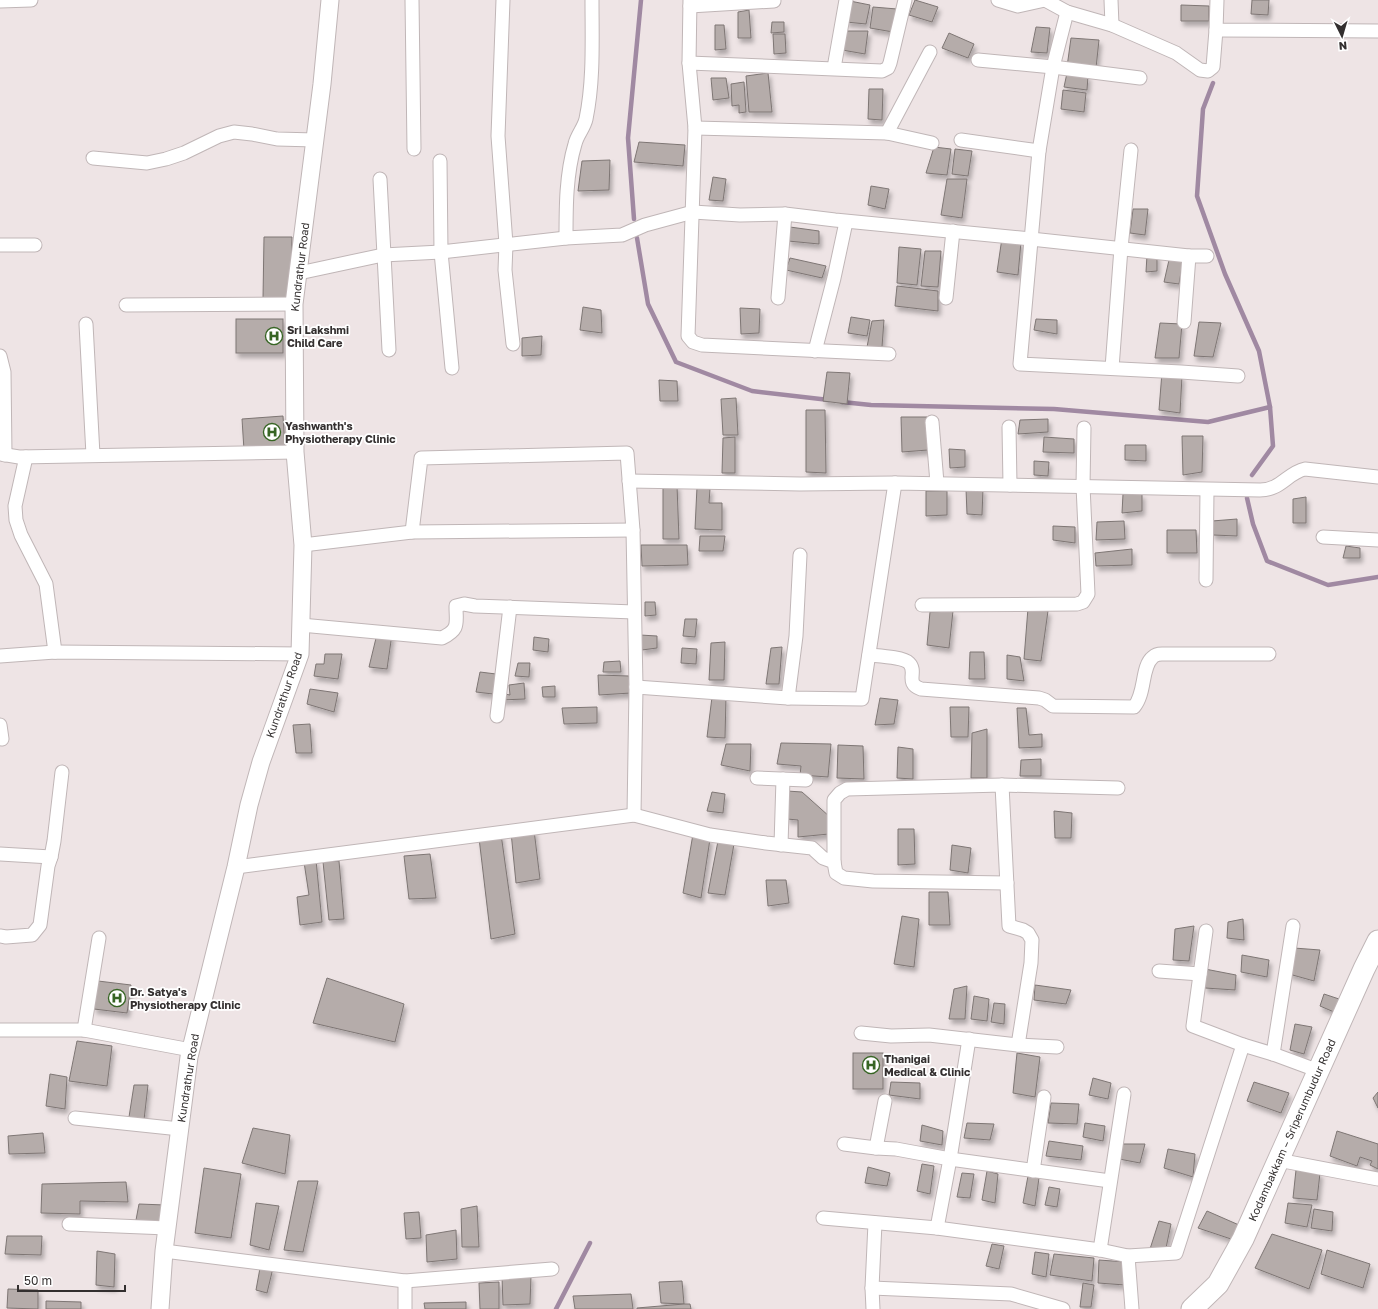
<svg xmlns="http://www.w3.org/2000/svg" width="1378" height="1309" font-family="'Golos Text',sans-serif">
	<style>
		.lines { fill: none; stroke-linecap: round; stroke-linejoin: round }
		.stream { stroke: #a089a2; stroke-width: 4.5 }
		.building { fill: #b5acaa; stroke: #7e7674; filter: url(#shadow) }
		.minor-casing { stroke: #c0b6b7; stroke-width: 15 }
		.tertiary-casing { stroke: #c0b6b7; stroke-width: 19 }
		.primary-casing { stroke: #c0b6b7; stroke-width: 23 }
		.minor { stroke: #fff; stroke-width: 13 }
		.tertiary { stroke: #fff; stroke-width: 17 }
		.primary { stroke: #fff; stroke-width: 21 }
		.labels { text-anchor: middle; stroke-width: 3.5; stroke-linejoin: round; paint-order: stroke }
		.street-label { font-size: 11px; fill: #332f2f; stroke: #fff }
		.poi-label { font-size: 11px; font-weight: bold; fill: #332f2f; stroke: #fff; text-anchor: start }
	</style>
	<defs>
		<filter id="shadow"><feDropShadow dx="2.5" dy="4.5" stdDeviation="2" flood-color="#0004"/></filter>
	</defs>
	<rect width="100%" height="100%" fill="#eee4e5"/>
	<g class="lines">
		<g class="stream">
			<path d="M1213 83 1203 109 1197 196 1225 274 1259 351 1270 407"/>
			<path d="M634 219 628 138 641 0"/>
			<path d="M637 238 648 304 676 362 752 391 829 400"/>
			<path d="M842 402 871 405 1054 409 1208 422 1270 407 1273 446 1252 475"/>
			<path d="M1247 498 1253 524 1267 561 1328 585 1378 577"/>
			<path d="M556 1309 590 1243"/>
		</g>
	</g>
	<g class="building">
		<path d="M915 0 938 7 932 22 909 15Z"/>
		<path d="M1252 0H1269L1268 15 1251 14Z"/>
		<path d="M850 1 870 5 866 24 846 22Z"/>
		<path d="M1181 5 1209 6V21H1181Z"/>
		<path d="M873 7 897 9 893 32 870 28Z"/>
		<path d="M749 10 751 38H738V12Z"/>
		<path d="M772 22H784V32L771 33Z"/>
		<path d="M715 25H724L726 49 715 50Z"/>
		<path d="M1036 27 1050 28 1047 53 1031 52Z"/>
		<path d="M845 31H868L865 54 842 50Z"/>
		<path d="M949 33 974 44 968 58 942 48Z"/>
		<path d="M773 34H785L786 53 774 54Z"/>
		<path d="M1071 38 1099 40 1096 68 1067 67Z"/>
		<path d="M768 73 772 112H749L746 76Z"/>
		<path d="M1067 73 1088 76 1087 90 1064 87Z"/>
		<path d="M711 78H726L729 98 713 100Z"/>
		<path d="M744 82 746 112 739 113V105L732 106 731 84Z"/>
		<path d="M869 89H883L882 120 868 119Z"/>
		<path d="M1063 90 1086 93 1084 112 1061 109Z"/>
		<path d="M639 142 685 145 683 166 634 162Z"/>
		<path d="M934 147 951 149 947 175 926 173Z"/>
		<path d="M955 149 972 151 968 176 952 174Z"/>
		<path d="M610 160 609 190 578 191 582 161Z"/>
		<path d="M713 177 726 179 723 201 709 200Z"/>
		<path d="M947 179H967L962 218 941 215Z"/>
		<path d="M871 186 889 189 885 209 868 205Z"/>
		<path d="M1133 209H1148L1145 235 1130 233Z"/>
		<path d="M790 227 819 231V244L788 241Z"/>
		<path d="M264 237H292L291 299H263Z"/>
		<path d="M1002 238 1021 242 1018 275 997 272Z"/>
		<path d="M899 247 921 249 917 285 897 283Z"/>
		<path d="M925 251H941L938 287 921 286Z"/>
		<path d="M1157 254V271L1146 272 1147 255Z"/>
		<path d="M790 258 826 266 822 278 786 270Z"/>
		<path d="M1169 260 1183 261 1179 284 1164 282Z"/>
		<path d="M897 286 938 291V311L895 306Z"/>
		<path d="M583 307 601 310 602 333 580 330Z"/>
		<path d="M740 308 760 309 759 333 741 334Z"/>
		<path d="M851 317 870 320 867 336 848 333Z"/>
		<rect x="236" y="319" width="47" height="34"/>
		<path d="M1036 319 1057 320V334L1034 330Z"/>
		<path d="M884 320 882 347H867L872 321Z"/>
		<path d="M1199 322 1221 323 1213 357 1194 356Z"/>
		<path d="M1160 323 1182 324 1179 358H1155Z"/>
		<path d="M542 336 541 355 522 356V338Z"/>
		<path d="M827 372 850 373 847 404 823 401Z"/>
		<path d="M1162 372 1182 376 1180 413 1159 410Z"/>
		<path d="M659 380 677 381 678 401H660Z"/>
		<path d="M736 398 738 435H723L721 399Z"/>
		<path d="M806 410H825L826 473 806 472Z"/>
		<path d="M283 416 285 448 244 450 242 419Z"/>
		<path d="M901 417H927L928 450 902 452Z"/>
		<path d="M1048 419V432L1018 434 1020 420Z"/>
		<path d="M1182 436H1203L1202 472 1183 475Z"/>
		<path d="M735 437V473H722L723 438Z"/>
		<path d="M1044 437 1074 439V453L1043 452Z"/>
		<path d="M1125 445H1146V461L1125 460Z"/>
		<path d="M949 449 965 450V467L950 468Z"/>
		<path d="M1034 461 1049 462 1048 476 1034 475Z"/>
		<path d="M663 485H677L679 539H663Z"/>
		<path d="M697 487 710 489 709 503H722V530L695 529Z"/>
		<path d="M966 489H983L982 515 967 514Z"/>
		<path d="M926 491H947V515L926 516Z"/>
		<path d="M1123 494H1142V511L1122 513Z"/>
		<path d="M1306 497V523H1293V499Z"/>
		<path d="M1237 519V536L1213 535 1212 521Z"/>
		<path d="M1124 521 1125 539 1096 540 1097 522Z"/>
		<path d="M1053 526 1075 527V543L1053 540Z"/>
		<path d="M1167 530H1196L1197 553H1167Z"/>
		<path d="M700 536H725L723 551H699Z"/>
		<path d="M641 545H687L688 565 642 566Z"/>
		<path d="M1346 546 1360 548V558H1343Z"/>
		<path d="M1132 549V565L1096 566 1095 553Z"/>
		<path d="M645 602H655L656 615 645 616Z"/>
		<path d="M1028 608 1048 611 1041 661 1024 659Z"/>
		<path d="M953 611 949 648 927 645 930 612Z"/>
		<path d="M685 619H697L695 637 683 636Z"/>
		<path d="M377 634H392L387 669 369 667Z"/>
		<path d="M640 635 657 636V648L642 650Z"/>
		<path d="M534 637 549 639 548 652 533 650Z"/>
		<path d="M725 642 724 680H709L711 643Z"/>
		<path d="M782 647 779 684H766L771 648Z"/>
		<path d="M682 648 697 649 696 664 681 663Z"/>
		<path d="M970 652H984L985 679H969Z"/>
		<path d="M325 654H342L338 679 314 676 316 664H324Z"/>
		<path d="M1007 655 1020 657 1024 681 1007 679Z"/>
		<path d="M620 661 621 672H603L604 662Z"/>
		<path d="M518 663H530L529 677 515 676Z"/>
		<path d="M480 672 496 674 493 694 476 692Z"/>
		<path d="M598 675 629 676 631 693 599 695Z"/>
		<path d="M524 683 525 699 501 700 500 693 510 695 509 685Z"/>
		<path d="M555 686V697H543L542 687Z"/>
		<path d="M310 689 338 693 334 712 307 704Z"/>
		<path d="M712 697H726L725 738 707 737Z"/>
		<path d="M880 698 898 700 894 724 875 725Z"/>
		<path d="M597 707V723L564 724 562 708Z"/>
		<path d="M950 707H969L968 737H951Z"/>
		<path d="M1017 708H1026L1029 735 1042 734V747L1019 748Z"/>
		<path d="M310 724 312 753H296L293 725Z"/>
		<path d="M987 729V778H971L972 733Z"/>
		<path d="M781 743 831 744 828 777 800 775 801 766 777 764Z"/>
		<path d="M726 744H751L750 771 721 765Z"/>
		<path d="M838 745 863 746 864 779 837 778Z"/>
		<path d="M898 747 913 749V779L897 778Z"/>
		<path d="M1041 759V776H1020L1021 760Z"/>
		<path d="M787 791 802 792 830 817 829 834 798 837V820L787 819Z"/>
		<path d="M712 792 725 794 723 813 707 811Z"/>
		<path d="M1054 811 1072 813 1071 838H1055Z"/>
		<path d="M898 829H914L915 864 898 865Z"/>
		<path d="M534 830 540 879 516 883 511 832Z"/>
		<path d="M501 834 515 934 491 939 479 838Z"/>
		<path d="M693 834 710 839 701 898 683 893Z"/>
		<path d="M718 841 734 844 725 895 708 893Z"/>
		<path d="M952 845 971 848 968 873 950 870Z"/>
		<path d="M430 854 436 898 409 899 404 856Z"/>
		<path d="M316 860 322 922 300 925 297 897 309 895 304 862Z"/>
		<path d="M339 861 344 919 329 920 323 862Z"/>
		<path d="M766 880H786L789 903 768 906Z"/>
		<path d="M929 892H948L950 925H929Z"/>
		<path d="M902 916 919 919 914 967 894 964Z"/>
		<path d="M1243 919 1244 940 1227 938 1228 922Z"/>
		<path d="M1194 926 1189 961 1173 960 1175 929Z"/>
		<path d="M1294 948 1320 950 1314 981 1289 974Z"/>
		<path d="M1242 955 1269 960 1267 977 1241 972Z"/>
		<path d="M1205 969 1236 975 1235 990 1205 988Z"/>
		<path d="M327 978 404 1004 395 1042 313 1023Z"/>
		<path d="M98 981 131 985 127 1013 94 1009Z"/>
		<path d="M1035 985 1071 990 1066 1004 1034 1000Z"/>
		<path d="M967 986 965 1019H949L954 989Z"/>
		<path d="M1324 994 1339 999 1334 1012 1320 1006Z"/>
		<path d="M974 996 989 999 987 1021 971 1019Z"/>
		<path d="M994 1003 1005 1004 1004 1024 991 1022Z"/>
		<path d="M1295 1024 1312 1027 1304 1054 1290 1050Z"/>
		<path d="M77 1041 112 1046 107 1086 69 1081Z"/>
		<rect x="853" y="1053" width="30" height="36"/>
		<path d="M1017 1053 1040 1057 1035 1097 1013 1093Z"/>
		<path d="M50 1074 67 1077 65 1109 46 1106Z"/>
		<path d="M1093 1078 1111 1083 1108 1099 1089 1095Z"/>
		<path d="M891 1082 920 1083V1099L889 1095Z"/>
		<path d="M1254 1082 1289 1093 1281 1113 1247 1101Z"/>
		<path d="M134 1085H148L144 1120 129 1117Z"/>
		<path d="M1378 1092V1108L1373 1098Z"/>
		<path d="M1051 1103 1079 1104 1077 1124 1048 1123Z"/>
		<path d="M967 1123 994 1124 990 1140 964 1138Z"/>
		<path d="M1085 1123 1105 1126 1103 1141 1083 1137Z"/>
		<path d="M922 1125 943 1131 942 1145 920 1141Z"/>
		<path d="M253 1128 290 1135 285 1174 242 1163Z"/>
		<path d="M1337 1131 1378 1144V1169L1370 1165 1372 1161 1360 1157 1357 1166 1330 1156Z"/>
		<path d="M43 1133 45 1153 9 1154 8 1136Z"/>
		<path d="M1049 1141 1083 1146 1081 1160 1046 1156Z"/>
		<path d="M1123 1144H1145L1140 1163 1119 1159Z"/>
		<path d="M1168 1149 1195 1154 1193 1177 1164 1168Z"/>
		<path d="M922 1164 934 1166 930 1194 917 1191Z"/>
		<path d="M868 1167 890 1173 887 1186 865 1183Z"/>
		<path d="M204 1168 241 1174 231 1238 195 1233Z"/>
		<path d="M1296 1170 1320 1173 1317 1200 1293 1198Z"/>
		<path d="M987 1171 998 1174 995 1203 982 1200Z"/>
		<path d="M962 1173 974 1174 970 1198 957 1197Z"/>
		<path d="M1028 1176 1039 1178 1035 1206 1023 1203Z"/>
		<path d="M298 1181H318L303 1252 284 1250Z"/>
		<path d="M126 1182 128 1202 80 1201V1214L41 1213 42 1184Z"/>
		<path d="M1049 1187 1060 1189 1057 1207 1045 1205Z"/>
		<path d="M256 1203 279 1206 269 1250 250 1245Z"/>
		<path d="M1288 1203 1312 1205 1307 1227 1285 1223Z"/>
		<path d="M139 1204 165 1205 163 1223 136 1220Z"/>
		<path d="M477 1206 479 1247H462L461 1209Z"/>
		<path d="M1314 1209 1333 1212 1332 1231 1311 1228Z"/>
		<path d="M1207 1211 1239 1225 1234 1240 1198 1228Z"/>
		<path d="M419 1212 421 1238 406 1239 404 1213Z"/>
		<path d="M1159 1221 1171 1224 1166 1248 1150 1249Z"/>
		<path d="M456 1230 457 1259 427 1262 426 1235Z"/>
		<path d="M1272 1234 1322 1250 1309 1289 1255 1268Z"/>
		<path d="M7 1236H42L41 1255 5 1254Z"/>
		<path d="M992 1244 1004 1246 999 1269 986 1266Z"/>
		<path d="M1327 1250 1370 1264 1363 1288 1321 1274Z"/>
		<path d="M97 1251 115 1254 114 1287 96 1285Z"/>
		<path d="M1035 1252 1049 1254 1046 1277 1032 1274Z"/>
		<path d="M1054 1254 1094 1258 1092 1281 1050 1275Z"/>
		<path d="M1099 1260 1126 1262 1125 1285 1098 1283Z"/>
		<path d="M260 1268H273L267 1293 256 1290Z"/>
		<path d="M531 1276 530 1304 503 1305 502 1277Z"/>
		<path d="M682 1281 684 1304 661 1303 659 1282Z"/>
		<path d="M499 1282V1309H480L479 1283Z"/>
		<path d="M1083 1283 1094 1285 1091 1307H1080Z"/>
		<path d="M8 1289 38 1290V1309L7 1308Z"/>
		<path d="M631 1294 633 1309H575L573 1296Z"/>
		<path d="M46 1301 81 1302V1309H46Z"/>
		<path d="M466 1302V1309H425L424 1303Z"/>
		<path d="M684 1304H690L691 1309H637V1308Z"/>
	</g>
	<g class="lines">
		<g class="minor-casing">
			<g id="minor">
				<path d="M412 0 414 149"/>
				<path d="M503 0 498 136 506 244 505 270 513 344"/>
				<path d="M690 0 689 63 695 128 688 336 693 342 702 345 889 354"/>
				<path d="M998 0 1018 6 1045 0"/>
				<path d="M1045 0 1067 12 1112 25 1176 53 1200 70 1208 71 1213 67 1216 30"/>
				<path d="M1111 0 1112 25"/>
				<path d="M1217 0 1216 30 1378 31"/>
				<path d="M0 1 31 0"/>
				<path d="M690 6 774 1"/>
				<path d="M1067 12 1053 67 1039 151 1020 364 1181 372 1238 376"/>
				<path d="M978 60 1053 67 1140 78"/>
				<path d="M689 63 882 71 888 68 890 63 905 0"/>
				<path d="M834 68 846 0"/>
				<path d="M695 128 887 133 932 143"/>
				<path d="M887 133 930 52"/>
				<path d="M961 140 1039 151"/>
				<path d="M93 158 147 163 166 159 184 153 219 136 234 132 252 134 277 139 315 140"/>
				<path d="M440 161 441 252 452 368"/>
				<path d="M380 179 389 350"/>
				<path d="M566 238C566 207 566 174 575 144 577 135 584 128 586 119 594 80 592 39 592 0"/>
				<path d="M0 245H35"/>
				<path d="M299 273 383 255 441 252 566 238 622 235 645 225 693 212 740 215 785 214 835 220 1031 239 1189 256H1207"/>
				<path d="M778 298 785 214"/>
				<path d="M946 298 953 231"/>
				<path d="M126 305 294 304"/>
				<path d="M1184 322 1189 256"/>
				<path d="M86 324 93 455"/>
				<path d="M815 351 834 278 846 222"/>
				<path d="M0 356 4 372 5 455"/>
				<path d="M1112 368 1121 248 1131 150"/>
				<path d="M932 422 937 483"/>
				<path d="M1009 427 1010 485"/>
				<path d="M0 454 19 457 295 452"/>
				<path d="M26 457 15 506 16 520 21 535 46 584 55 652"/>
				<path d="M629 481 800 484 895 483 1260 490C1281 490 1287 473 1305 469L1378 477"/>
				<path d="M412 532 421 458 627 453 633 530 636 687 634 815"/>
				<path d="M1323 537 1378 540"/>
				<path d="M303 545 412 532 633 530"/>
				<path d="M1206 580 1207 490"/>
				<path d="M922 605 1077 604 1083 602 1088 594 1083 486 1084 428"/>
				<path d="M301 625 442 638C460 629 456 624 456 606L464 604 475 606 634 612"/>
				<path d="M869 655C878 656 903 657 909 663 918 672 904 683 921 689L1039 698 1045 700 1053 706 1134 707C1146 693 1141 666 1153 657 1155 655 1159 654 1162 654H1269"/>
				<path d="M0 656 55 652 300 654"/>
				<path d="M636 687 788 698 862 699 895 483"/>
				<path d="M788 698 796 636 800 555"/>
				<path d="M497 716 510 607"/>
				<path d="M0 725 2 739"/>
				<path d="M757 778 806 780"/>
				<path d="M1002 785 1009 926 1023 930 1028 933 1032 940 1031 963 1018 1045"/>
				<path d="M781 845 783 779"/>
				<path d="M0 854 51 857 48 866 40 925 32 935 6 937 0 936"/>
				<path d="M51 857 54 841 62 772"/>
				<path d="M834 862V800L840 793 847 789 1002 785 1118 788"/>
				<path d="M236 867 634 815 710 835 766 843 812 848 823 858 834 862 836 873 844 878 873 881 1007 883"/>
				<path d="M1206 931 1193 1026 1243 1045 1273 1054 1319 1071"/>
				<path d="M1159 971 1200 974"/>
				<path d="M0 1030H84L191 1050"/>
				<path d="M84 1030 99 938"/>
				<path d="M861 1033 891 1036 929 1035 1018 1045 1057 1047"/>
				<path d="M1273 1054 1293 926"/>
				<path d="M75 1118 180 1129"/>
				<path d="M844 1144 876 1148 896 1149 950 1159 1110 1181"/>
				<path d="M876 1148 885 1101"/>
				<path d="M1278 1160 1378 1179"/>
				<path d="M1033 1171 1044 1097"/>
				<path d="M823 1218 937 1228 1100 1250 1128 1256 1176 1253 1243 1045"/>
				<path d="M69 1224 167 1228"/>
				<path d="M937 1228 950 1159 969 1039"/>
				<path d="M1100 1250 1124 1094"/>
				<path d="M164 1251 405 1281 552 1269"/>
				<path d="M1128 1256 1132 1309"/>
				<path d="M872 1288 1011 1294 1063 1309"/>
				<path d="M405 1309V1281"/>
				<path d="M873 1309 872 1288 875 1223"/>
			</g>
		</g>
		<g class="tertiary-casing">
			<path id="tertiary" d="M160 1309 164 1251 189 1057 236 867 249 805 261 762 300 654 303 545 295 452 294 304 322 84 330 0"/>
		</g>
		<g class="primary-casing">
			<path id="primary" d="M1192 1309 1218 1284 1243 1239 1364 969 1378 941"/>
		</g>
		<use href="#minor" class="minor"/>
		<use href="#tertiary" class="tertiary"/>
		<use href="#primary" class="primary"/>
	</g>
	<defs>
		<g id="hospital-ring" transform="scale(0.9)"><circle r="9.5" fill="#fff" stroke="#376524" stroke-width="1.5"/><path d="M-5-5h3v3.5h4V-5h3V5h-3V1.5h-4V5h-3Z" fill="#376524"/></g>
	</defs>
	<g fill-rule="evenodd">
		<use href="#hospital-ring" x="274" y="336"/>
		<use href="#hospital-ring" x="272" y="432"/>
		<use href="#hospital-ring" x="117" y="998"/>
		<use href="#hospital-ring" x="871" y="1065"/>
	</g>
	<g class="labels">
		<g class="street-label">
			<text transform="translate(300 267) rotate(-83)" y="4">Kundrathur Road</text>
			<text transform="translate(284 695) rotate(-71)" y="4">Kundrathur Road</text>
			<text transform="translate(188 1078) rotate(-81)" y="4">Kundrathur Road</text>
			<text transform="translate(1292 1130) rotate(-66)" y="4">Kodambakkam – Sriperumbudur Road</text>
		</g>
		<g class="poi-label">
			<text x="287" y="334">Sri Lakshmi<tspan x="287" dy="13">Child Care</tspan></text>
			<text x="285" y="430">Yashwanth's<tspan x="285" dy="13">Physiotherapy Clinic</tspan></text>
			<text x="130" y="996">Dr. Satya's<tspan x="130" dy="13">Physiotherapy Clinic</tspan></text>
			<text x="884" y="1063">Thanigai<tspan x="884" dy="13">Medical &amp; Clinic</tspan></text>
		</g>
	</g>
	<g transform="translate(1342 36) rotate(175)" stroke="#ffffff" stroke-width="3" paint-order="stroke">
	<path d="M0-3L7 15L0 10L-7 15Z" fill="#332f2f"/>
	<text y="-6" font-size="11" font-weight="bold" text-anchor="middle" fill="#332f2f">N</text>
	</g>
	<path d="M18 1285v6h107v-6" fill="none" stroke="#332f2f" stroke-width="2"/>
	<text x="24" y="1285" font-size="12" fill="#332f2f" stroke="#ffffff" stroke-width="3" paint-order="stroke">50 m</text>
</svg>
